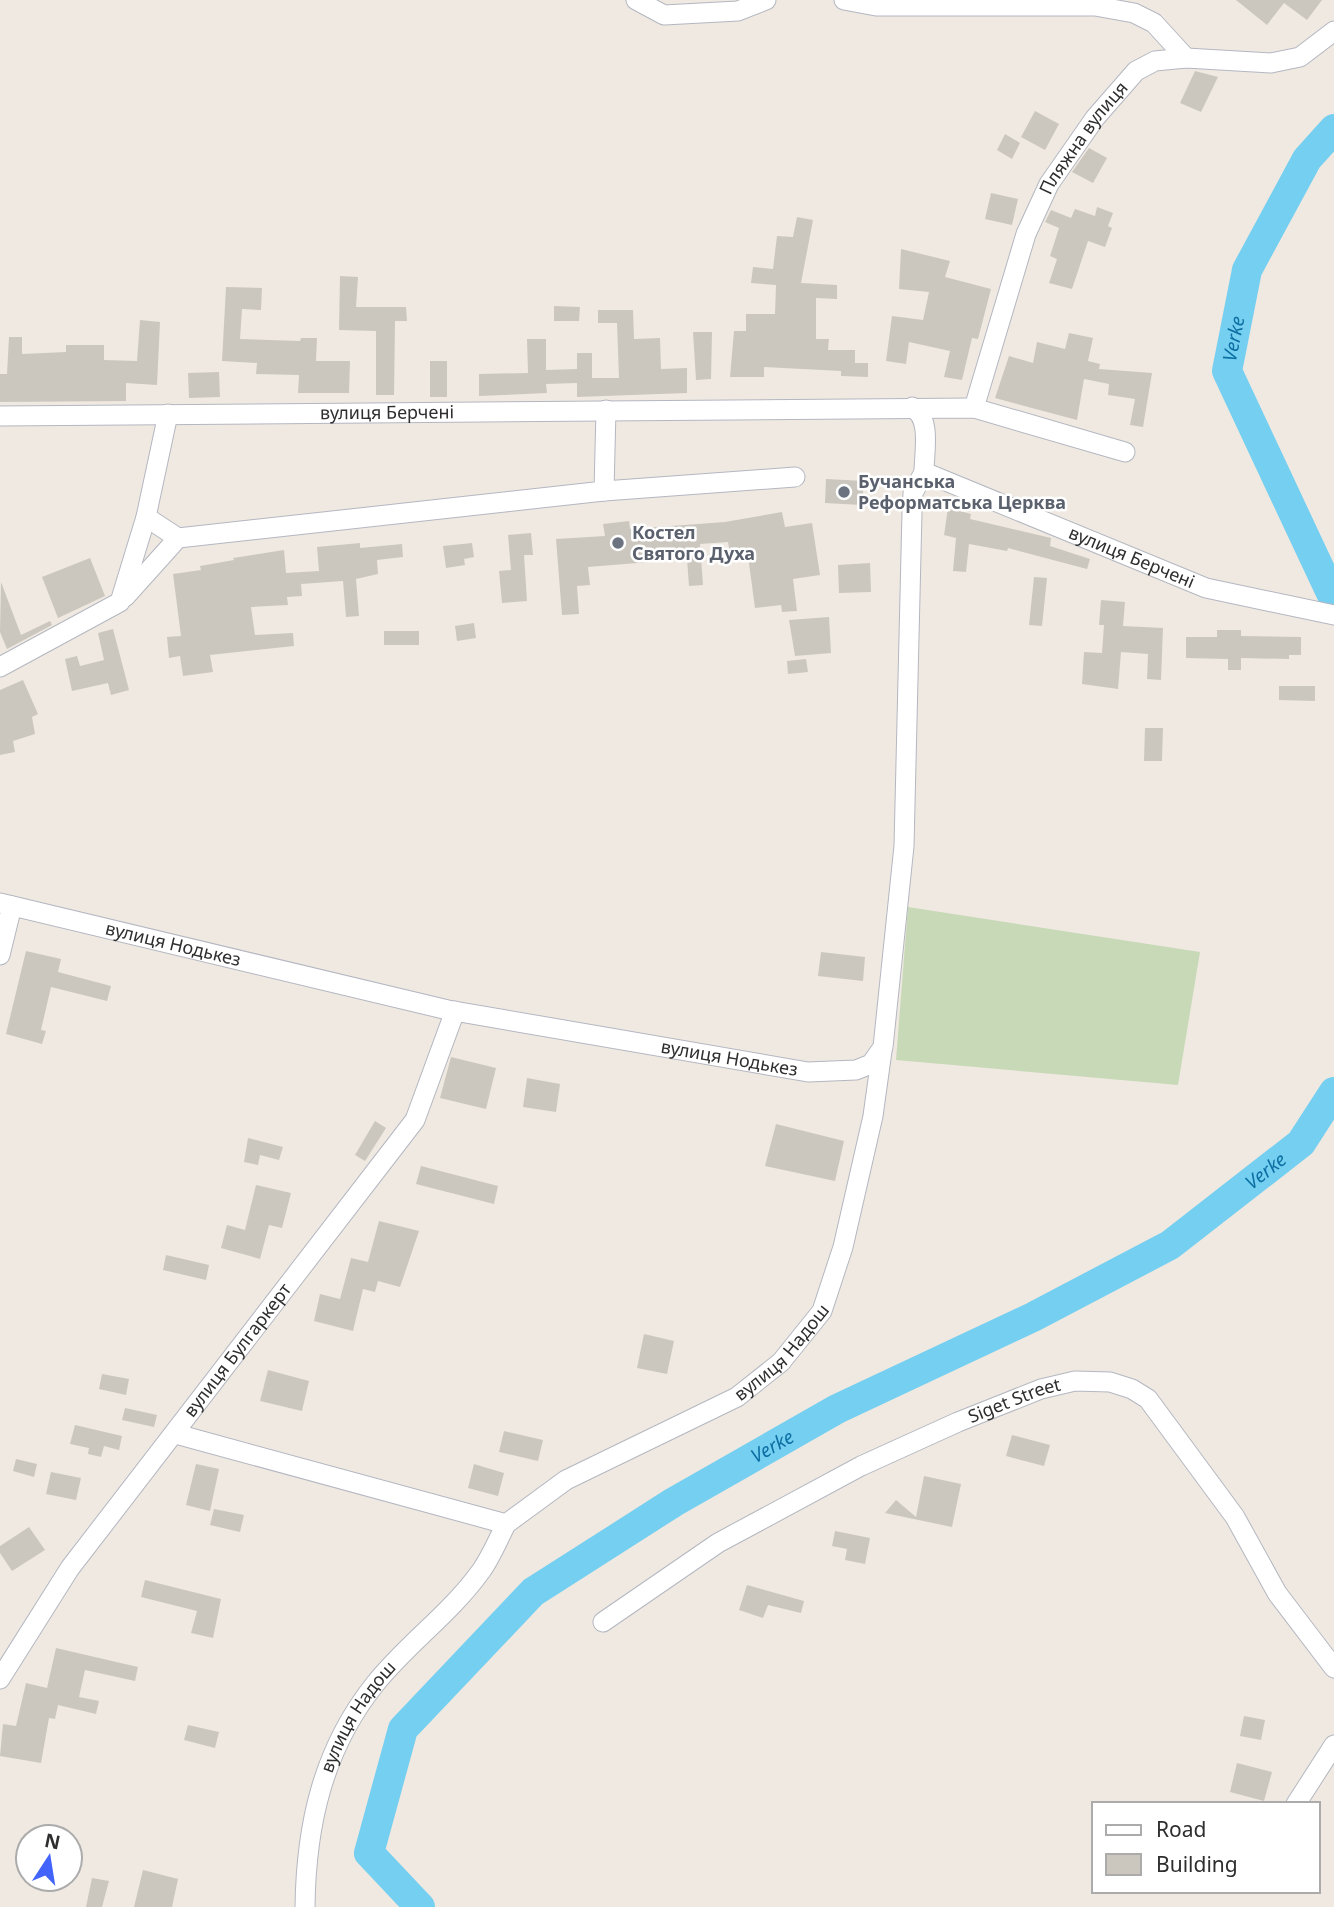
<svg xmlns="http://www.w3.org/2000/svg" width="1334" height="1907" font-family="'Noto Sans',sans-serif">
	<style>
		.cemetery { fill: #c8d9b8 }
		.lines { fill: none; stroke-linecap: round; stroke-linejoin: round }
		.river { stroke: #75cff0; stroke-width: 30 }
		.building { fill: #cbc7bf }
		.street-casing { stroke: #b4b7c1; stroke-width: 21 }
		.street { stroke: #fff; stroke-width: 19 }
		.worship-dot { fill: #6b7280; stroke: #fff; stroke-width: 2.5 }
		.labels { text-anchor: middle; stroke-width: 5; stroke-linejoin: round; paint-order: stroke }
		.street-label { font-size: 18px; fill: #2e2e2e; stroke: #fff }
		.worship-label { font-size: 18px; font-weight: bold; fill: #5b616d; stroke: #fff; text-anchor: start }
		.water-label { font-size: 19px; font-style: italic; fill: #0d6fa3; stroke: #fff }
	</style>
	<rect width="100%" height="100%" fill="#efe9e1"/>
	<path class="cemetery" d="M908 907 1200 952 1178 1085 896 1060Z"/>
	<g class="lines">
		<g class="river">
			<path id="s1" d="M1331 593 1227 371 1247 270 1307 159 1334 129"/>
			<path id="s2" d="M420 1907 369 1853 403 1729 533 1592 674 1502 837 1409 1033 1317 1170 1245 1301 1143 1334 1092"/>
		</g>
	</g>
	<g class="building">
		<path d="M1236 0H1322L1307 20 1284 3 1267 25Z"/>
		<path d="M1195 71 1218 77 1201 112 1180 103Z"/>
		<path d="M1035 111 1059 124 1045 150 1021 137Z"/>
		<path d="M1005 134 1020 143 1012 159 997 150Z"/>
		<path d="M1089 148 1107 158 1093 183 1072 172Z"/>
		<path d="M991 193 1018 199 1012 225 985 219Z"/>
		<path d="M1097 207 1113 213 1108 226 1112 228 1105 247 1088 241 1072 289 1049 283 1057 259 1050 256 1059 228 1045 222 1051 210 1071 218 1075 209 1095 216Z"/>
		<path d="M797 217 813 220 801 283 837 285V299L816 298V339H829L828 350H855V363H868V377L841 376V371L764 367V377H730L734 331H746V314H775L776 285 751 283 753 267 773 269 777 236 793 237Z"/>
		<path d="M901 249 950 261 945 277 991 289 978 339 972 338 962 380 944 377 950 351 909 342 906 364 886 361 892 316 923 320 929 292 899 289Z"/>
		<path d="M340 276 358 277 356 307H406L407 321H395L394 395H376V331L339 330Z"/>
		<path d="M226 287 262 288 261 310 242 309 240 339 300 341 301 338H317L316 361H350L349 393H298L299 375 256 374 257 363 222 361Z"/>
		<path d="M554 306 580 307 579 321H554Z"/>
		<path d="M598 310H633L634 339 660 338 661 369 687 368V393L577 397V383L546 384 547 393 479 396V374L528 373 527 339H546V370L577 369V353H592V378H619L617 323H598Z"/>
		<path d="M140 320 160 322 157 385 126 383V401L0 402V374H7L9 337H22V354L66 352V345H104V360L137 361Z"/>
		<path d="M693 332H712L711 379 696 380Z"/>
		<path d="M1069 333 1093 338 1088 361 1100 364 1099 369 1152 373 1143 427 1130 425 1135 399 1108 395 1109 384 1084 379 1077 420 995 398 1009 356 1033 363 1037 342 1065 349Z"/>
		<rect x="430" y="361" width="17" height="36"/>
		<path d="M219 372 220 397 189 398 188 373Z"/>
		<path d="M826 479 864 481 862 505 825 503Z"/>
		<path d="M948 508 971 514 970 519 1051 538 1050 546 1090 559 1087 569 1008 548 1007 551 969 544 966 572 953 571 956 538 944 535Z"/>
		<path d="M782 512 785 527 812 523 820 575 793 579 797 611 782 612 781 605 755 608 748 556 731 558 728 542 700 544 703 585 689 586 687 559 588 567 590 585 577 586 579 614 562 615 556 539 605 536 603 524 629 521 630 529 725 522Z"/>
		<path d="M531 533 533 555H524L527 601 502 603 499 571 511 570 508 535Z"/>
		<path d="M360 543V548L402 544 403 557 377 560 378 574 356 579 359 616 346 617 343 581 301 584 302 596 287 597 288 605 251 607 255 635 293 633 294 646 210 655 213 672 183 676 180 656 169 658 167 637 181 636 173 574 201 570 200 566 234 560 233 558 284 550 286 573 319 571 317 547Z"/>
		<path d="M472 543 474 557 464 559 465 565 446 568 443 546Z"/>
		<path d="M90 558 105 596 58 618 42 577Z"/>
		<path d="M870 563 871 592 839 593 838 565Z"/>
		<path d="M1034 577 1047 578 1042 626 1029 625Z"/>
		<path d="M1 582 21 635 50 621 52 625 7 649 0 632Z"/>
		<path d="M1101 600 1125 602 1123 626 1163 628 1161 680 1147 679 1148 654 1121 652 1118 689 1082 684 1084 652 1102 653 1104 625H1099Z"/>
		<path d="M829 617 831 653 795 656 789 620Z"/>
		<path d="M474 623 476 638 457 641 455 626Z"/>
		<path d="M113 629 129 690 111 695 108 683 72 691 65 659 77 656 80 666 104 660 98 633Z"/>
		<path d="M1217 630H1241V636L1301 637V655H1289V659L1241 658V670H1228V659L1186 658V637H1217Z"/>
		<rect x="384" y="631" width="35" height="14"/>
		<path d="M806 659 808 672 788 674 787 661Z"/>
		<path d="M23 680 38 714 32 717 35 734 13 741 15 752 0 755V690Z"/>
		<path d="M1279 686H1315V701L1279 700Z"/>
		<path d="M1145 728H1163L1162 761H1144Z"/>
		<path d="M26 951 61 959 58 972 111 986 107 1001 51 987 41 1030 46 1031 42 1044 6 1034Z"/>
		<path d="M821 952 865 957 863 981 818 976Z"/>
		<path d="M451 1057 496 1068 486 1109 440 1098Z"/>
		<path d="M527 1078 560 1084 556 1112 523 1107Z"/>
		<path d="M375 1121 386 1128 365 1161 355 1155Z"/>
		<path d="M776 1124 844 1141 835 1181 765 1166Z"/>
		<path d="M248 1138 283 1147 279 1160 260 1155 258 1165 244 1162Z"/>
		<path d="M421 1166 498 1186 494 1204 416 1184Z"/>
		<path d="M256 1185 291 1193 282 1228 269 1225 260 1259 221 1248 227 1225 245 1230Z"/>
		<path d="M379 1221 419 1231 400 1287 378 1281 375 1292 363 1289 353 1331 314 1321 320 1294 340 1299 351 1258 368 1262Z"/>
		<path d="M166 1255 209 1265 206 1280 163 1270Z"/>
		<path d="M644 1334 674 1341 667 1374 637 1368Z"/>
		<path d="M268 1370 309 1381 302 1411 260 1401Z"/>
		<path d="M102 1374 129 1379 126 1395 99 1389Z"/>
		<path d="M125 1408 157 1415 154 1427 122 1420Z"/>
		<path d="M75 1425 122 1436 119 1450 104 1446 101 1457 88 1454 89 1448 70 1444Z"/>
		<path d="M504 1431 543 1440 538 1461 499 1452Z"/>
		<path d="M1012 1435 1050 1445 1044 1466 1006 1456Z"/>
		<path d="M16 1459 37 1464 34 1477 13 1471Z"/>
		<path d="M196 1464 219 1469 210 1511 186 1505Z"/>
		<path d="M474 1464 504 1473 498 1496 468 1488Z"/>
		<path d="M51 1472 81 1478 76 1500 46 1494Z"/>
		<path d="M924 1476 961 1484 952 1527 885 1513 896 1500 916 1517Z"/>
		<path d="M214 1509 244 1515 240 1532 210 1525Z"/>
		<path d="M29 1527 45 1550 12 1571 0 1553V1546Z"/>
		<path d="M835 1531 870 1538 865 1564 845 1560 847 1549 832 1546Z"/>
		<path d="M145 1580 221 1599 213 1638 191 1633 197 1611 141 1597Z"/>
		<path d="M747 1585 804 1601 801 1613 768 1605 763 1618 739 1610Z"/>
		<path d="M56 1648 138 1667 135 1681 85 1670 79 1697 99 1701 96 1714 58 1705 55 1719 49 1718 41 1763 0 1756 3 1724 16 1726 26 1683 47 1688Z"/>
		<path d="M1244 1716 1265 1720 1261 1740 1240 1736Z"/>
		<path d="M188 1725 219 1732 215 1748 184 1740Z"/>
		<path d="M1237 1763 1272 1772 1264 1801 1230 1792Z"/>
		<path d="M143 1870 178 1879 172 1907H134Z"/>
		<path d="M92 1878 109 1881 102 1907H86Z"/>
	</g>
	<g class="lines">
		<g class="street-casing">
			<g id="street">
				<path d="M636 0 664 15 738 11 766 0"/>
				<path d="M844 0 876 6H1095L1134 13 1154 23 1186 58"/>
				<path id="s3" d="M912 407C932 418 924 452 924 472L1206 588 1334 615"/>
				<path id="s4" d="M974 408 1026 234 1049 184 1095 118 1136 71 1155 61 1186 58 1271 63 1300 57 1334 31"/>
				<path id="s5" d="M0 416 974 408 1125 452"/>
				<path d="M604 491 795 477"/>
				<path d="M146 517 178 538 604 491 606 410"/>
				<path d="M125 597 178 538"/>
				<path d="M0 667 120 602 146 517 168 414"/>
				<path id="s6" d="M0 903 448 1010 808 1072 856 1070 871 1064 883 1047 904 846 912 512 913 493 924 472"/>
				<path d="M0 955 12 906"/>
				<path id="s7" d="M176 1434 506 1524 566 1480 737 1397 781 1362 822 1311 843 1247 873 1116 882 1051"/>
				<path id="s8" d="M603 1622 718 1543 861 1466 958 1422 1041 1389 1075 1381 1110 1382 1132 1389 1148 1399 1235 1517 1277 1593 1334 1668"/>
				<path id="s9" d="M0 1679 70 1568 415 1120 455 1011"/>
				<path d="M1296 1804 1334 1745"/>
				<path id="s10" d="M305 1907C306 1825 323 1749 375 1684 407 1644 451 1613 481 1571 491 1557 498 1540 506 1524"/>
			</g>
		</g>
		<use href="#street" class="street"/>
	</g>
	<g class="worship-dot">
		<circle cx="844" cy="492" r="7"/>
		<circle cx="618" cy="543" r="7"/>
	</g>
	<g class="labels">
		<g class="street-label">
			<text dy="6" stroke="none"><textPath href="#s4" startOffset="294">Пляжна вулиця</textPath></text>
			<text dy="6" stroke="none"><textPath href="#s5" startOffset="387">вулиця Берчені</textPath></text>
			<text dy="6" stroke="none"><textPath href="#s3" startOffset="294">вулиця Берчені</textPath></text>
			<text dy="6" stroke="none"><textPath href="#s6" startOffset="178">вулиця Нодькез</textPath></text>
			<text dy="6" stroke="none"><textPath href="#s6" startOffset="746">вулиця Нодькез</textPath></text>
			<text dy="6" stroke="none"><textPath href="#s7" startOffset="670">вулиця Надош</textPath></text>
			<text dy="6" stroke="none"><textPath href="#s9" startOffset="406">вулиця Булгаркерт</textPath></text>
			<text dy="6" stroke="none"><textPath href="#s8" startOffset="469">Siget Street</textPath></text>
			<text dy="6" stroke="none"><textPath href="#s10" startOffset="201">вулиця Надош</textPath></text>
		</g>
		<g class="worship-label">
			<text x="858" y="488">Бучанська<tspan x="858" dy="21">Реформатська Церква</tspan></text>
			<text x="632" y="539">Костел<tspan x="632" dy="21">Святого Духа</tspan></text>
		</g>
		<g class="water-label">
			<text dy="7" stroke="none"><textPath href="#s1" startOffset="278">Verke</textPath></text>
			<text dy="7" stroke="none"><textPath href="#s2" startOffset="1239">Verke</textPath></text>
			<text dy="7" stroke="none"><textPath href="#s2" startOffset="672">Verke</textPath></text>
		</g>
	</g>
	<rect x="1092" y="1802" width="228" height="91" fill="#ffffff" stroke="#ababab" stroke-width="2"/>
	<rect x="1106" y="1825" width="35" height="10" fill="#ffffff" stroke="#ababab" stroke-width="2"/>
	<text x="1156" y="1837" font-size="21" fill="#2e2e2e">Road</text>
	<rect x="1106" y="1854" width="35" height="21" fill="#cbc7bf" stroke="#ababab" stroke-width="2"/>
	<text x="1156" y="1872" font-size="21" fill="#2e2e2e">Building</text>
	<g transform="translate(49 1858) rotate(12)"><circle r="33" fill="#ffffff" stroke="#ababab" stroke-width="2"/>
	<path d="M0-5L12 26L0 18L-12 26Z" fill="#4264fb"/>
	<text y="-10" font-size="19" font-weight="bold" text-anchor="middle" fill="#2e2e2e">N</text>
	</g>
</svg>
